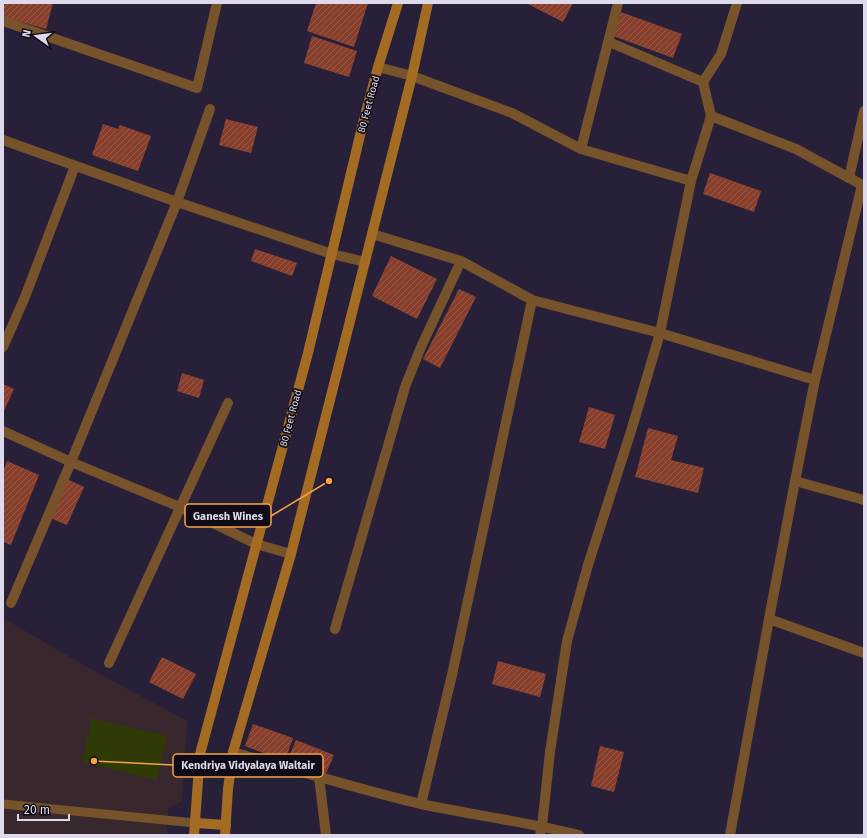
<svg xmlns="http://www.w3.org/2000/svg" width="867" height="838" font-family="'Fira Sans',sans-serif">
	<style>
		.education { fill: #39272e }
		.grass { fill: #303a06 }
		.building { fill: url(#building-hatch) }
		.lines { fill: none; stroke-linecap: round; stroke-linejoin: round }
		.lane { stroke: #76532a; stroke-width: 9 }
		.street { stroke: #76532a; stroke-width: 10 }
		.secondary { stroke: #a36c22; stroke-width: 10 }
		.labels { text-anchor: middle; stroke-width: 3.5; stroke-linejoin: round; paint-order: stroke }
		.street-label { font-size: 10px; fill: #dedaeb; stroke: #100c17 }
		.leader { fill: none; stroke: #f6a248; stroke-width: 1.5 }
		.callout-dot { fill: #f6a248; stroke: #100c17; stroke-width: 1.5 }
		.callout { fill: #100c17; stroke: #f6a248; stroke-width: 1.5 }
		.callout-label { font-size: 11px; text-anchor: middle; font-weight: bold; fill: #dedaeb }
	</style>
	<defs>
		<pattern id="building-hatch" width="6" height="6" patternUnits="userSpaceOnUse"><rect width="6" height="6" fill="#873f2c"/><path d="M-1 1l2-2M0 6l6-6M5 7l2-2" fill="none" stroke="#985a4b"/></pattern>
	</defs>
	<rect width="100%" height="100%" fill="#282039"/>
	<path class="education" d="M3 618 87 667 187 721 182 801 168 809 167 834 169 835H3Z"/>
	<path class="grass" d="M92 718 167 736 157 780 82 762Z"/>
	<g class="building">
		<path d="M3 3H53L46 29 3 17Z"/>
		<path d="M316 3H368L354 47 307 31Z"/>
		<path d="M526 3H573L563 22Z"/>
		<path d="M621 12 682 34 673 58 613 36Z"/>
		<path d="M312 36 357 51 349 77 304 63Z"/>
		<path d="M226 119 258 127 251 153 219 145Z"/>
		<path d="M103 124 118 129 120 125 151 136 138 171 92 155Z"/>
		<path d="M710 173 761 191 754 212 703 194Z"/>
		<path d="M255 249 297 263 292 276 251 261Z"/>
		<path d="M391 256 437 279 417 319 372 296Z"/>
		<path d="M459 289 476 297 440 368 423 359Z"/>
		<path d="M182 373 204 380 199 398 177 391Z"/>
		<path d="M3 384 14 389 3 413Z"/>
		<path d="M589 407 615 415 605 449 579 442Z"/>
		<path d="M648 428 678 436 671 460 704 468 698 493 635 477Z"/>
		<path d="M7 461 39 475 11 545 3 542V472Z"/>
		<path d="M67 479 84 487 67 525 50 518Z"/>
		<path d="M162 657 196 674 183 699 149 682Z"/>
		<path d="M498 661 546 674 540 697 492 684Z"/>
		<path d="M253 724 293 738 285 761 245 746Z"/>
		<path d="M296 740 334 755 325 776 287 761Z"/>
		<path d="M600 746 624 752 614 792 591 786Z"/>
	</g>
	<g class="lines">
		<path class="lane" d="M3 804 195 823"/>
		<g class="street">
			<path d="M3 21 197 88 217 3"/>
			<path d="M609 42 703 82 711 116"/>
			<path d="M378 67 412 76 512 113 581 149 691 181"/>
			<path d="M703 82 721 54 737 3"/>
			<path d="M3 140 177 202 332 254 365 262"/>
			<path d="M581 149 618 3"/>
			<path d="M849 178 864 111"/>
			<path d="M372 234 461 261 532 300 660 333 815 380"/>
			<path d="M3 347 25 297 75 166"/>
			<path d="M3 431 71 462 180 507 256 544 291 554"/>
			<path d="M795 481 815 380 862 185"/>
			<path d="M11 603 71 462 177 202 210 109"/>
			<path d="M769 619 864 653"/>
			<path d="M335 629 405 387 421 347 461 261"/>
			<path d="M109 663 228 403"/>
			<path d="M233 752C296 770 358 789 421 804 473 815 527 822 579 835"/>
			<path d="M319 777 326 835"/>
			<path d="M421 804 452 675 532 300"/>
			<path d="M540 835 542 826 550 752 567 641 588 565 632 428 660 333 691 181 711 116 796 149 864 186"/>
			<path d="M730 835 769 619 795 481 864 500"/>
		</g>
		<g class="secondary">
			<path d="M195 823 226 825"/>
			<path d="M194 835 200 754 308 353 362 127 378 67 398 3"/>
			<path d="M225 835 228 789 233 752 291 554 412 76 428 3"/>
		</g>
	</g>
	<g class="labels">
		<g class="street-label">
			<text transform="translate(368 104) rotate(-75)" y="4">80 Feet Road</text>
			<text transform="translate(290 418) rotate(-75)" y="4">80 Feet Road</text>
		</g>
	</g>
	<path class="leader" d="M329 481L271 516M94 761L173 765"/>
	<g class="callout-dot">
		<circle cx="329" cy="481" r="4"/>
		<circle cx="94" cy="761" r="4"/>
	</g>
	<g class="callout">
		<rect x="185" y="504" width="86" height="23" rx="4"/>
		<rect x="173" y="754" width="150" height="23" rx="4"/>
	</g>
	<g class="callout-label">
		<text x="228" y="520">Ganesh Wines</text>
		<text x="248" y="769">Kendriya Vidyalaya Waltair</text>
	</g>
	<rect width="867" height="838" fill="none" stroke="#dedaeb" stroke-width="8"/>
	<g transform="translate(36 36) rotate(284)" stroke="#100c17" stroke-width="3" paint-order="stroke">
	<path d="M0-3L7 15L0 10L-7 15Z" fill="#dedaeb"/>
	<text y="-6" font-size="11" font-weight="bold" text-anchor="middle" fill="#dedaeb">N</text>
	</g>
	<path d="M18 814v6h51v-6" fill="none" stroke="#dedaeb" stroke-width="2"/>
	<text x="24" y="814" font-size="12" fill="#dedaeb" stroke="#100c17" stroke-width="3" paint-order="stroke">20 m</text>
</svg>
